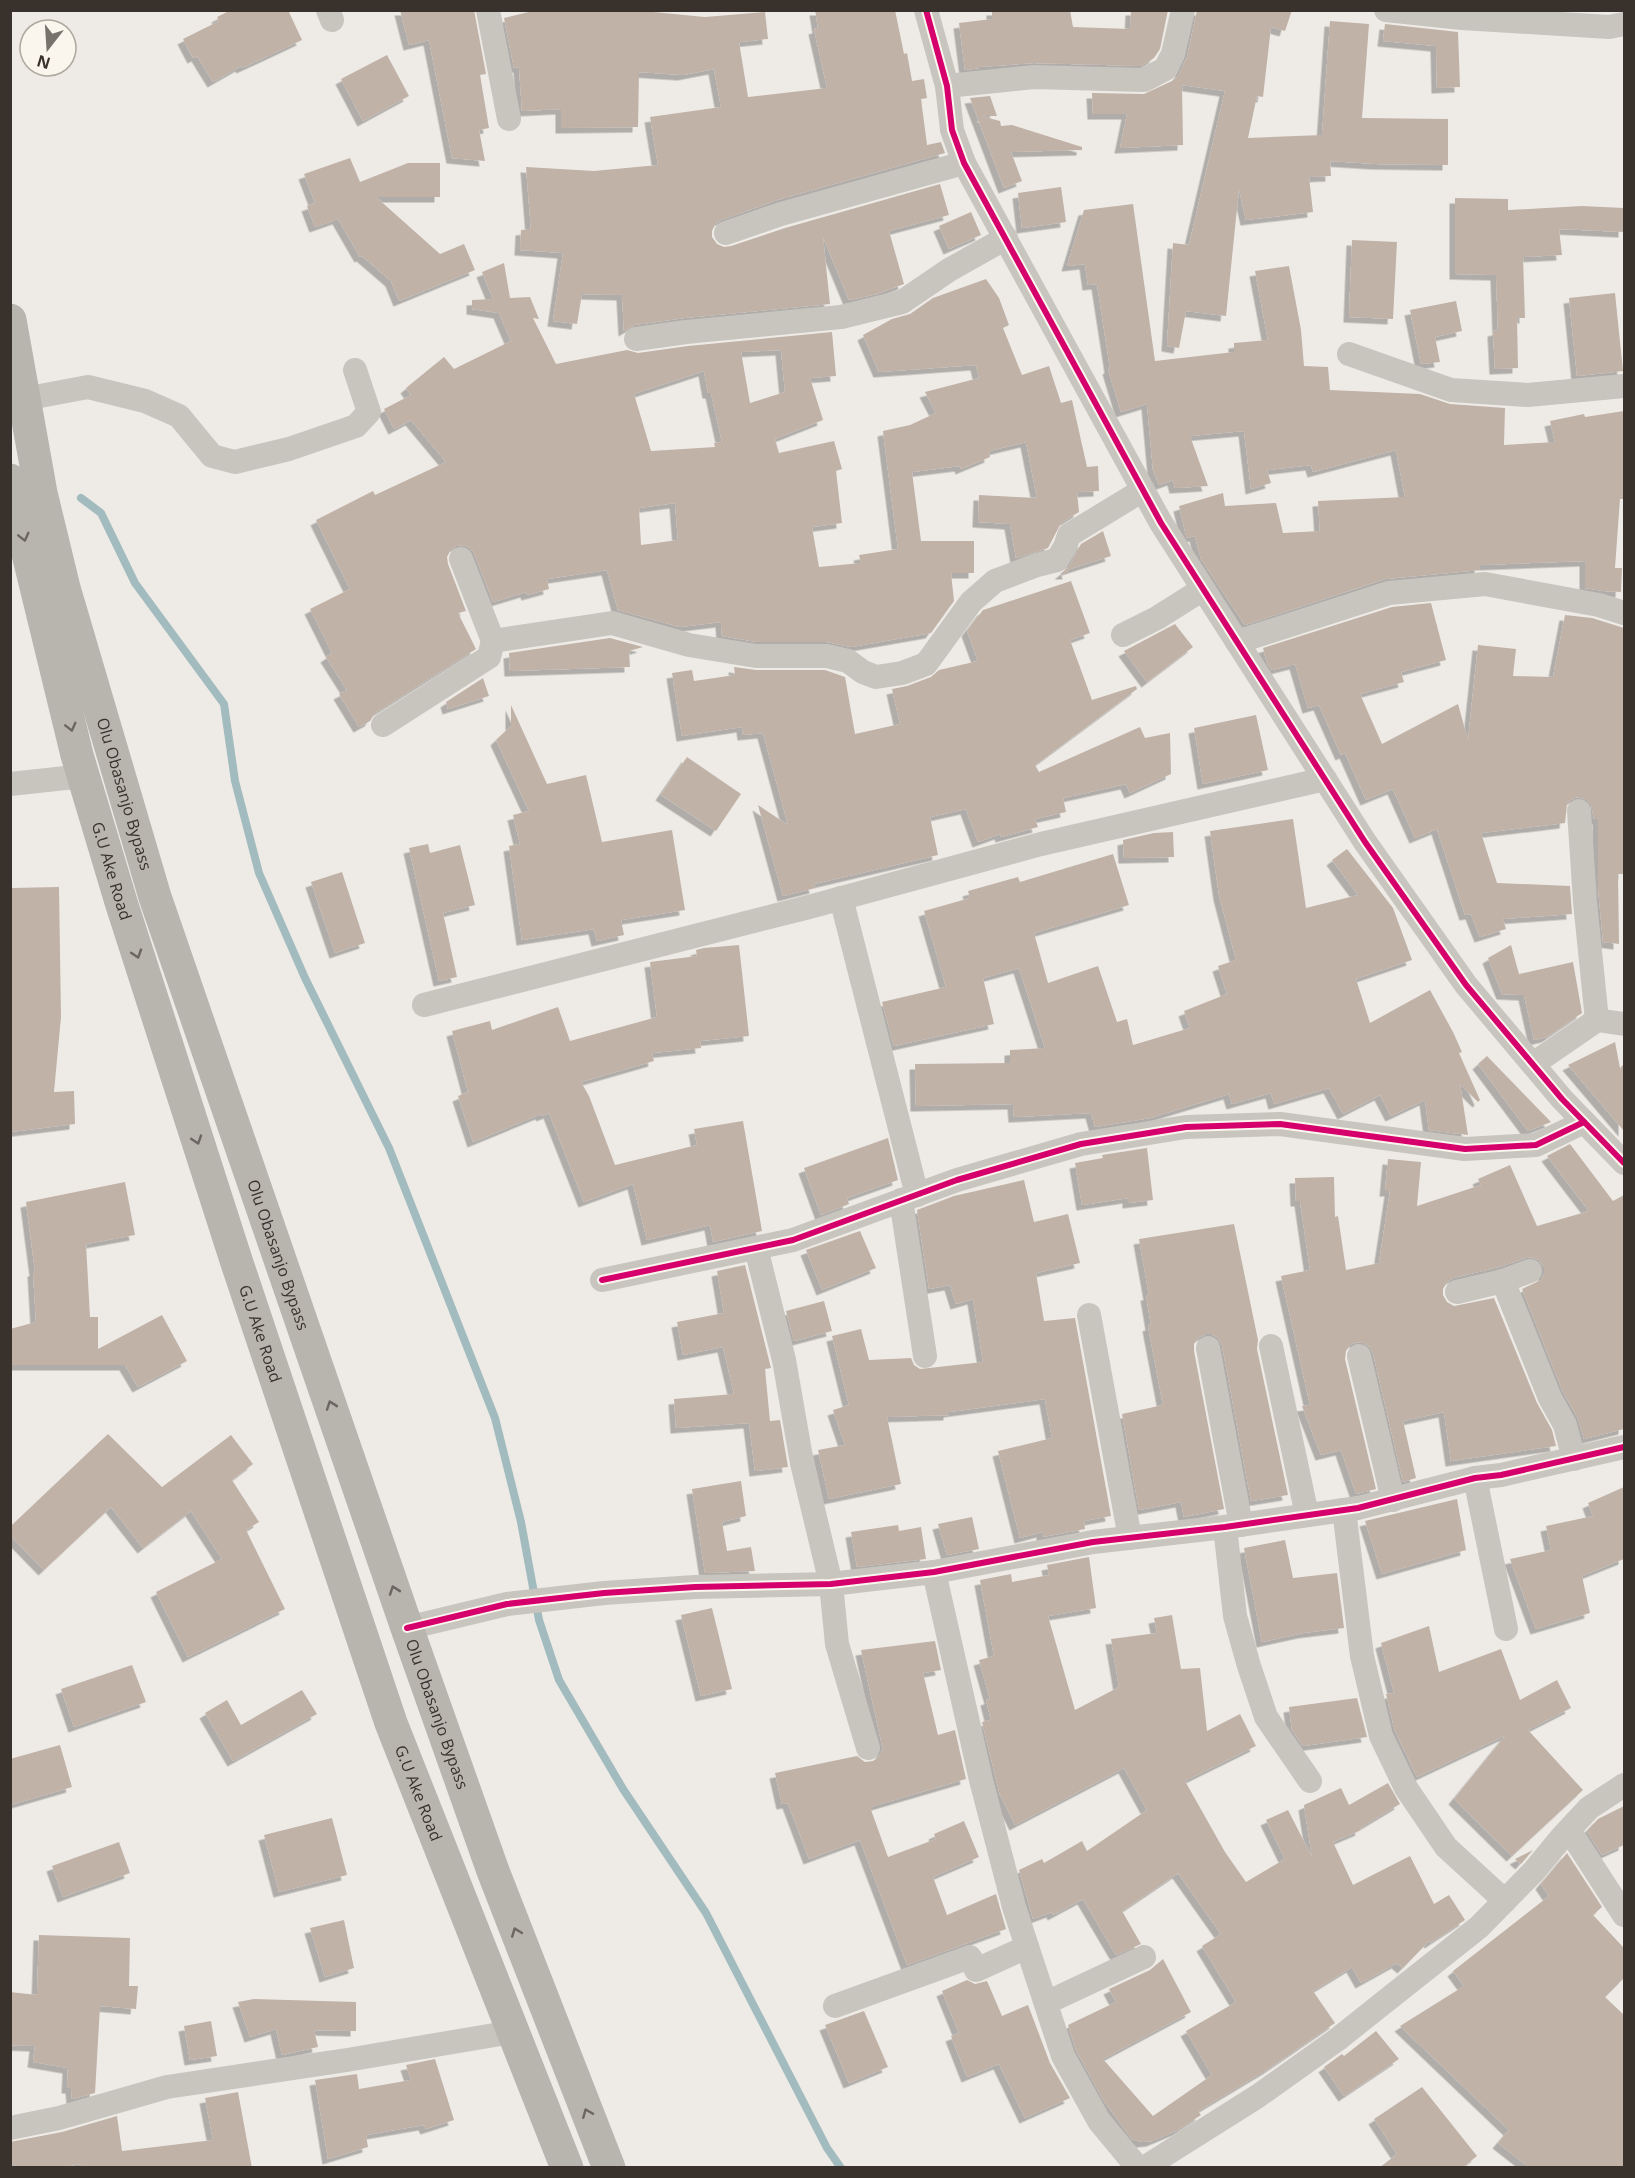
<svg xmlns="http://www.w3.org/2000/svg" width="1635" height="2178" font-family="'Open Sans',sans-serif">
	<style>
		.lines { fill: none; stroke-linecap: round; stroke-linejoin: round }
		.stream { stroke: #a2bbbf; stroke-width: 8 }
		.building { fill: #c1b2a8; fill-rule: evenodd; filter: url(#shadow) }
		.minor { stroke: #c8c4be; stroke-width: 24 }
		.secondary { stroke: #b8b4ae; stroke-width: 33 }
		.cycleway-casing { stroke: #faf6ee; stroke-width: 10 }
		.cycleway { stroke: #d6006c; stroke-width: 6 }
		.oneway { stroke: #6c6560 }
		.labels { text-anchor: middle; stroke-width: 4.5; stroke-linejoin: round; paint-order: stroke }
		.street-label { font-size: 16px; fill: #39312c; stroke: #faf6ee }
	</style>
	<defs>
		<filter id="shadow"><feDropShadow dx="-5.5" dy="5.5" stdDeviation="0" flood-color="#0004"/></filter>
	</defs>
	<rect width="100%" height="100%" fill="#eeebe6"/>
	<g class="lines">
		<path class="stream" d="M81 498 101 513 135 583 224 704 235 781 259 873 305 978 389 1148 495 1418 521 1522 539 1620 559 1680 623 1789 706 1913 827 2148 841 2168"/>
	</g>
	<g class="building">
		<path d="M231 10H288L302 40 242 68 241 66 213 82 197 56 193 58 183 39 219 21 217 17Z"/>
		<path d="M400 10H474L486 74 480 75 489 128 479 130 485 161 452 158 429 40 409 45Z"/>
		<path d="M537 10H633L705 17 765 12 768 39 739 42 748 97 827 88 814 29 818 28 815 10H895L904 54 907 53 912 81 924 79 927 98 921 99 927 145 941 142 945 153 777 200 721 220 715 224 712 231V237L717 244 724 247 731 246 785 228 940 184 949 215 889 231 904 284 877 294 849 300 823 237 830 304 684 318 634 325 624 331 622 295 582 294 577 324 553 321 563 253 520 250 521 230 531 229 526 167 594 171 658 165 650 117 721 107 714 69 683 75 639 72 638 127 561 128V109L522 111 519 67 514 68 504 18Z"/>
		<path d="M992 10H1070L1073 27 1130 29 1131 10H1168L1160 49 1154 58 1141 66 1034 63 979 67V68L965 70 959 23 992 19Z"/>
		<path d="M1197 10H1292L1285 31 1271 27 1263 97 1257 96 1248 138 1322 135 1330 21 1369 24 1362 118 1448 119V165L1376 164 1330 161 1331 176 1309 177 1313 212 1246 220 1239 189 1226 316 1186 311 1179 348 1167 346 1173 243 1189 245 1225 91 1182 85 1183 145 1120 148 1127 114H1093L1092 93 1144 94 1172 81 1178 76 1187 57Z"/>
		<path d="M1385 24 1458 32 1460 87 1437 88 1436 46 1383 41Z"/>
		<path d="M387 55 409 96 363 121 341 79Z"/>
		<path d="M990 96 997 116H981L1000 121 1001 126 1012 125 1082 147V150L1011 152 1022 181 1004 188 970 98Z"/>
		<path d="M350 158 360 182 408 163H440V197H376L440 254 464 244 475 270 399 301 391 281 362 256 360 257 338 219 315 227 307 206 315 203 304 174Z"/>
		<path d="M1061 187 1066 222 1022 228 1018 193Z"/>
		<path d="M1455 198 1508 199V210L1582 206 1624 208V232L1559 229 1562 255 1523 257 1525 318H1517L1518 368 1495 369 1493 331 1498 330 1496 275 1455 274Z"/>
		<path d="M1133 204 1155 361 1234 352V343L1268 340 1255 271 1289 266 1301 330 1304 366 1328 367 1330 390 1420 394 1450 404 1505 408 1504 445 1555 442 1550 421 1584 414 1585 417 1624 411V499H1620L1615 568H1622L1621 592 1604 591 1585 588V561L1480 565V570L1385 579 1245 625 1201 559 1195 536 1187 538 1186 535 1179 506 1223 493 1225 506 1276 503 1283 533 1320 531 1318 501 1405 497 1396 450 1313 472 1311 465 1267 470 1271 483 1251 489 1244 431 1190 436 1208 486 1175 488 1173 480 1159 485 1153 470 1147 404 1121 412 1108 369 1110 368 1097 284 1088 285 1085 264 1067 266 1084 210Z"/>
		<path d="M971 212 981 235 949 249 939 226Z"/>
		<path d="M1352 240 1397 242 1393 319 1349 317Z"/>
		<path d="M504 263 510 298 530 297 539 319 533 318 556 364 627 350 638 353 688 346 832 332 836 376 810 378 823 420 775 439 779 453 834 441 842 469 836 471 842 523 812 527 819 567 861 563 859 555 898 549 883 431 910 425 936 413 925 392 979 378 976 365 879 372 863 335 892 319 910 314 933 298 986 279 999 298 1009 325 1003 328 1022 375 1049 366 1061 403 1072 400 1087 467 1098 466 1099 491 1077 492 1079 512 1061 523 1048 548 1016 558 1010 524 978 522 979 495 1037 498 1026 442 989 451 990 457 961 469 960 466 912 472 921 541H974V573H951L954 601 931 633 851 647 827 642H757L722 636 721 622 680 627 618 610 607 570 547 579 549 589 527 595 526 592 493 602 474 553 470 548 464 545 456 546 450 551 447 557 448 564 466 611 458 613 476 649 375 713 370 721 359 727 339 694 347 690 326 657 332 653 310 609 350 589 316 520 373 491 375 495 446 462 411 420 394 429 384 409 411 395 406 388 444 357 454 369 511 341 499 313 472 309V300L493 299 482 272ZM781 350 785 392 750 403 741 352ZM704 371 708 393H711L722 442 714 443 715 447 651 451 634 394ZM675 503 678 540 641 545 639 508Z"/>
		<path d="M1615 293 1623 371 1577 376 1569 298Z"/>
		<path d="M1456 301 1462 331 1435 337 1440 362 1421 364 1410 310Z"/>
		<path d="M1103 531 1111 556 1067 570 1068 574H1060L1069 567 1081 544Z"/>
		<path d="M1071 581 1090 633 1070 640 1092 700 1136 686 1137 689 1035 765 1039 772 1140 727 1145 738 1170 733 1171 774 1130 793 1126 784 1063 798 1066 812 1035 819 1038 827 1001 837 1000 834 978 842 966 809 930 817 938 855 814 884 815 888 783 896 758 805 788 825 763 733 743 735 742 727 682 736 672 673 692 670 694 681 735 675 734 667 756 670H825L845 677 855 734 900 724 892 689 907 686 931 677 939 670 978 661 967 631 983 610Z"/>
		<path d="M1431 603 1446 660 1401 672 1404 682 1360 694 1382 744 1458 704 1468 740 1478 645 1516 649 1513 676 1553 677 1565 615 1592 618 1624 628V874H1618L1619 944 1603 942 1598 887V819H1594L1591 804 1586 799 1577 797 1571 800 1567 804 1565 823 1481 833 1497 883 1570 886 1572 914 1503 919 1506 929 1480 937 1471 914 1465 915 1437 829 1415 838 1393 789 1366 800 1345 753 1341 755 1319 705 1308 708 1295 664 1272 670 1267 663 1263 648 1392 607Z"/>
		<path d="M1175 624 1193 647 1147 682 1124 651Z"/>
		<path d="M610 638 643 647 629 651 630 667 510 671 509 653Z"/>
		<path d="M483 678 489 696 448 709 446 702Z"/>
		<path d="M511 705 547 784 586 775 602 842 672 830 685 910 621 920 624 935 597 941 594 929 522 940 509 846 520 844 513 815 529 811 496 740 511 726Z"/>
		<path d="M1256 715 1268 770 1203 784 1194 728Z"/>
		<path d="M687 757 741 794 716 831 661 795Z"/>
		<path d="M1293 819 1306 908 1358 895 1332 860 1347 849 1393 908 1412 960 1356 979 1370 1023 1430 990 1453 1032 1462 1052 1459 1053 1480 1100 1478 1102 1460 1084 1468 1135 1429 1130 1425 1100 1391 1116 1380 1095 1343 1114 1329 1088 1274 1104 1271 1093 1232 1104 1229 1094 1150 1118 1095 1127 1091 1113 1014 1117 1013 1104 916 1106 915 1064 1010 1063V1050L1045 1048 1019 968 983 978 994 1024 894 1046 882 1002 946 987 924 911 970 898 968 891 1018 877 1020 882 1113 854 1129 905 1034 933 1048 983 1098 966 1117 1022 1127 1019 1133 1045 1190 1028 1184 1011 1227 994 1218 966 1236 960 1219 895 1210 831Z"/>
		<path d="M1173 832 1174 857 1124 858 1123 840 1154 833Z"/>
		<path d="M428 844 430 853 460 845 475 905 443 913 457 977 439 981 409 848Z"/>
		<path d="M342 872 365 943 335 953 311 882Z"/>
		<path d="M59 887 61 1017 54 1092 74 1091 75 1124 10 1132V888Z"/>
		<path d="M739 945 749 1036 700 1041 701 1048 652 1053 654 1061 581 1082 589 1096 615 1165 697 1145 694 1129 743 1121 762 1231 713 1242 710 1225 647 1240 633 1184 584 1202 549 1113 542 1116 541 1114 473 1142 458 1096 468 1092 452 1031 490 1021 492 1030 558 1007 570 1041 657 1017 650 962 697 956 696 950 704 948Z"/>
		<path d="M1511 945 1519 974 1573 962 1582 1013 1547 1037 1534 1040 1524 995 1502 994 1488 958Z"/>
		<path d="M1615 1042 1620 1068 1624 1064V1131L1568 1065Z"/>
		<path d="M1487 1056 1551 1122 1528 1131 1478 1064Z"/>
		<path d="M888 1138 898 1180 847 1198 849 1204 821 1215 804 1168Z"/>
		<path d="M1570 1144 1613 1201 1624 1195V1429L1584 1439 1578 1418 1563 1392 1522 1289 1541 1280 1544 1274V1267L1539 1260 1532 1257 1525 1258 1499 1267 1453 1278 1447 1282 1443 1289V1295L1447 1302 1454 1306 1494 1298 1537 1403 1552 1430 1556 1446 1451 1461 1444 1412 1403 1421 1416 1478 1403 1482 1373 1353 1370 1347 1364 1343 1355 1342 1350 1345 1346 1351 1345 1359 1376 1489 1356 1494 1341 1450 1321 1455 1302 1406 1310 1405 1281 1276 1310 1270 1300 1201H1296L1295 1178 1334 1177 1335 1217 1338 1216 1346 1270 1379 1263 1390 1191H1385L1388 1159 1421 1162 1417 1206 1481 1185 1478 1179 1510 1165 1537 1226 1589 1211 1547 1156Z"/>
		<path d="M1147 1148 1153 1200 1128 1203V1198L1082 1205 1075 1163 1103 1158 1102 1155Z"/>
		<path d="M1024 1180 1034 1222 1068 1214 1080 1263 1036 1273 1044 1321 1075 1318 1111 1516 1084 1521 1085 1529 1042 1537V1532L1020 1538 998 1451 1052 1438 1045 1399 949 1412V1415L887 1417 901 1484 829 1499 818 1450 845 1445 833 1410 849 1405 832 1336 861 1329 869 1360 911 1358 914 1365 920 1369 983 1362 973 1299 956 1304 950 1285 929 1289 917 1210 954 1196Z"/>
		<path d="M125 1182 135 1235 86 1244 90 1317H98V1349L162 1315 187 1361 138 1387 125 1365H10V1329L36 1322 33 1271H35L26 1202Z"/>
		<path d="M1234 1224 1258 1340 1257 1349 1288 1495 1251 1501 1222 1345 1218 1338 1212 1334H1206L1198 1338 1194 1344V1351L1224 1509 1184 1517 1181 1502 1139 1510 1122 1414 1163 1405 1148 1326 1151 1325 1146 1295H1149L1139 1239Z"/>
		<path d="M860 1231 876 1268 822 1290 806 1250Z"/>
		<path d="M745 1265 771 1368 765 1369 770 1421 780 1420 788 1467 755 1471 749 1423 676 1428 674 1399 734 1394 723 1347 683 1355 677 1322 724 1313 717 1271Z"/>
		<path d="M824 1301 832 1331 794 1341 786 1311Z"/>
		<path d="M108 1434 162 1487 231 1435 253 1464 232 1480 259 1522 246 1530 285 1609 188 1657 156 1592 222 1559 191 1511 143 1548 111 1507 44 1570 10 1535V1527Z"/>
		<path d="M741 1481 746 1516 722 1522 727 1551 751 1547 755 1571 705 1573 692 1489Z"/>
		<path d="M1624 1487V1559L1582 1576 1590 1613 1536 1629 1510 1559 1551 1550 1546 1526 1593 1516 1588 1503Z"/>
		<path d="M1457 1499 1466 1550 1382 1574 1365 1521Z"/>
		<path d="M972 1517 979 1549 947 1555 938 1524Z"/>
		<path d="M898 1525 899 1531 921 1527 926 1559 857 1567 851 1532Z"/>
		<path d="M1285 1540 1293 1578 1337 1573 1344 1628 1303 1633 1262 1642 1244 1548Z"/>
		<path d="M1089 1557 1096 1608 1048 1616 1075 1710 1119 1687 1111 1639 1157 1633 1154 1618 1172 1615 1181 1669 1200 1668 1207 1731 1240 1714 1256 1746 1185 1781 1225 1852 1246 1882 1285 1859 1266 1820 1288 1810 1312 1857 1304 1805 1341 1788 1349 1805 1388 1783 1400 1804 1360 1828 1361 1830 1333 1842 1353 1885 1410 1856 1434 1904 1449 1895 1465 1920 1430 1943 1429 1941 1403 1968 1397 1963 1361 1983 1352 1967 1313 1991 1335 2023 1268 2069 1198 2111 1201 2115 1178 2130 1152 2141 1142 2142 1132 2139 1104 2101 1076 2050 1068 2025 1116 2002 1109 1989 1150 1970 1163 1959 1191 2012 1103 2059 1153 2116 1212 2075 1186 2031 1236 2002 1202 1946 1221 1934 1178 1873 1122 1911 1141 1944 1116 1955 1083 1899 1053 1915 1052 1912 1033 1919 1019 1870 1042 1859 1044 1863 1082 1841 1087 1851 1147 1810 1124 1768 1015 1825 1000 1795 982 1722 991 1720 986 1700 990 1699 979 1660 994 1656 980 1580 1011 1574 1012 1582 1049 1575 1047 1565Z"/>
		<path d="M712 1608 732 1689 701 1696 681 1615Z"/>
		<path d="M1429 1626 1439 1672 1501 1649 1520 1700 1557 1680 1571 1708 1528 1730 1583 1790 1512 1856 1454 1799 1506 1735 1417 1777 1395 1731 1386 1694 1394 1693 1381 1643Z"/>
		<path d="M935 1641 941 1670 923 1673 938 1735 955 1730 966 1779 870 1807 888 1857 936 1839 934 1834 964 1821 979 1857 933 1877 947 1915 996 1894 1006 1929 907 1965 860 1840 809 1859 788 1803 782 1804 775 1773 857 1756 865 1762 873 1761 878 1758 883 1750 861 1650Z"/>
		<path d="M132 1665 146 1702 74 1727 61 1689Z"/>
		<path d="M302 1690 317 1714 233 1761 205 1713 227 1700 241 1725Z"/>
		<path d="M1357 1698 1367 1737 1303 1746 1292 1730 1289 1707Z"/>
		<path d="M60 1745 72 1787 10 1805V1759Z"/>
		<path d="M1624 1806V1845L1602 1855 1587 1831 1598 1819Z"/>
		<path d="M332 1818 347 1875 279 1892 264 1835Z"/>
		<path d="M119 1842 130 1873 63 1897 52 1866Z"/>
		<path d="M1533 1850 1521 1864 1515 1859Z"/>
		<path d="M1567 1853 1602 1907 1593 1915 1624 1948V1978L1605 1997 1624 2015V2168H1530L1498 2143 1509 2130 1400 2026 1464 1986 1453 1971 1549 1896 1541 1884Z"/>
		<path d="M344 1920 354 1968 325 1977 310 1928Z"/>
		<path d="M39 1935 130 1938 129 1986H138L136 2009 100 2006 95 2093 72 2099 71 2088H67L68 2068 33 2062 35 2046 10 2045V1992L37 1995Z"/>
		<path d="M967 1980 975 1984 987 1981 1002 2016 1028 2005 1050 2063 1070 2098 1025 2118 999 2064 967 2077 951 2036 959 2033 942 1991Z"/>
		<path d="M254 1999 356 2002V2031L314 2030 318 2047 282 2055 276 2029 250 2037 238 2002Z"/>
		<path d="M864 2011 888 2067 849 2083 825 2025Z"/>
		<path d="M211 2021 217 2056 190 2060 184 2026Z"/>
		<path d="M1376 2031 1399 2059 1344 2096 1324 2067 1342 2054 1344 2056Z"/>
		<path d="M435 2059 454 2120 426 2129 424 2125 366 2135 368 2147 328 2159 315 2080 357 2074 359 2089 411 2080 406 2065Z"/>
		<path d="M1422 2087 1477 2156 1462 2168H1379L1397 2154 1374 2119Z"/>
		<path d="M238 2092 252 2168H82L81 2164 56 2168H10V2142L62 2132 117 2116 122 2151 213 2140 205 2098Z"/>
	</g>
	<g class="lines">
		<g class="minor">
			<path d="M328 10 332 20"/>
			<path d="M488 10 509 119"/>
			<path d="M926 10 947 86 952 130 964 163 1161 523 1365 842 1466 985 1562 1099 1624 1163"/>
			<path d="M1386 10 1462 18 1609 27 1624 24"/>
			<path d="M947 86 1034 77 1144 80 1165 69 1173 54 1183 10"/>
			<path d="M726 233 781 214 964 163"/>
			<path d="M636 339 686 332 841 317 902 302 949 270 1006 238"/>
			<path d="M1349 354 1451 390 1528 395 1624 386"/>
			<path d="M24 399 88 387 145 401 179 416 212 456 235 462 289 449 356 426 369 412 355 370"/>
			<path d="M461 559 493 641"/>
			<path d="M1123 635 1157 618 1203 589"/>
			<path d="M1237 642 1389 593 1485 584 1599 605 1624 613"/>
			<path d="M383 725 489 657 493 641 612 623 689 645 756 656H827L848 661 863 672 876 677 902 673 926 664 971 602 995 581 1037 565 1057 560 1065 547 1069 535 1143 490"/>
			<path d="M10 784 84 776"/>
			<path d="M1579 811 1585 902 1597 1020"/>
			<path d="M841 898 917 1195"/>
			<path d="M424 1005 809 907 1041 844 1325 779"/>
			<path d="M1533 1064 1597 1020 1624 1024"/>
			<path d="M901 1200 925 1356"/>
			<path d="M756 1248 784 1360 802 1463 831 1584 837 1644 868 1748"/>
			<path d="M602 1280 793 1240 957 1180 1081 1144 1186 1127 1280 1124 1465 1149 1536 1145 1584 1122"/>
			<path d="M1503 1281 1530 1271"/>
			<path d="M1457 1292 1503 1281 1550 1398 1565 1425 1574 1459"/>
			<path d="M1089 1315 1130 1538"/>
			<path d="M1271 1346 1307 1515"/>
			<path d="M1208 1348 1241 1525"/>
			<path d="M1359 1356 1393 1500"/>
			<path d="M1475 1478 1506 1629"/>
			<path d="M1344 1510 1362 1656 1381 1736 1406 1788 1446 1847 1505 1901"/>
			<path d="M1225 1527 1235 1616 1249 1666 1266 1717 1310 1781"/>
			<path d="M934 1572 981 1780 1014 1907 1063 2056 1099 2121 1138 2168"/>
			<path d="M407 1628 507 1604 604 1593 695 1587 831 1584 934 1572 1093 1542 1225 1527 1358 1508 1475 1478 1501 1475 1624 1447"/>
			<path d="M1569 1830 1624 1915"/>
			<path d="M1046 2003 1144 1957"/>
			<path d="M835 2006 970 1957 976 1970 1027 1947"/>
			<path d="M10 2128 59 2118 167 2087 347 2060 512 2032"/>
			<path d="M1144 2168 1258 2096 1338 2039 1392 1996 1479 1927 1534 1871 1562 1837 1589 1808 1624 1785"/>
		</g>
		<g class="secondary">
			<path id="s1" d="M10 320 41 493 64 588 155 897 407 1628 493 1871 609 2168"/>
			<path id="s2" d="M10 480 77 755 121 902 236 1260 391 1723 567 2168"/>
		</g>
		<g class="cycleway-casing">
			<g id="cycleway">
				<path d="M926 10 947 86 952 130 964 163 1161 523 1365 842 1466 985 1562 1099 1624 1163"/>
				<path d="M602 1280 793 1240 957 1180 1081 1144 1186 1127 1280 1124 1465 1149 1536 1145 1584 1122"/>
				<path d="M407 1628 507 1604 604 1593 695 1587 831 1584 934 1572 1093 1542 1225 1527 1358 1508 1475 1478 1501 1475 1624 1447"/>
			</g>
		</g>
		<use href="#cycleway" class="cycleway"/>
	</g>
	<defs><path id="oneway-chevron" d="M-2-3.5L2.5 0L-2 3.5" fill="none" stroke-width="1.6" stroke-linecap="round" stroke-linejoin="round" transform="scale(1.5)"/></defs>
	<g class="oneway">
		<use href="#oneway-chevron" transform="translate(24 537) rotate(76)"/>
		<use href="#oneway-chevron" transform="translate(71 727) rotate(76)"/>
		<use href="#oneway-chevron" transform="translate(137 954) rotate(72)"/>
		<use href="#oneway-chevron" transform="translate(197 1140) rotate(72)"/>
		<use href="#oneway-chevron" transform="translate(331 1405) rotate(-109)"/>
		<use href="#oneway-chevron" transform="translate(394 1590) rotate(-109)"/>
		<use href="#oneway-chevron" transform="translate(516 1932) rotate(-111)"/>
		<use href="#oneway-chevron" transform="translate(587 2113) rotate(-112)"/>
	</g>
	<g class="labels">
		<g class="street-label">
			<text dy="6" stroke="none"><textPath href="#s1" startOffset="488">Olu Obasanjo Bypass</textPath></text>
			<text dy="6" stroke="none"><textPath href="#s2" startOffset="404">G.U Ake Road</textPath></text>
			<text dy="6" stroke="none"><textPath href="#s1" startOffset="974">Olu Obasanjo Bypass</textPath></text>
			<text dy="6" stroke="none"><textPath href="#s2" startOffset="890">G.U Ake Road</textPath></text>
			<text dy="6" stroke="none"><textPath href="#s1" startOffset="1460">Olu Obasanjo Bypass</textPath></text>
			<text dy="6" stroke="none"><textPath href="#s2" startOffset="1376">G.U Ake Road</textPath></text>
		</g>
	</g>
	<rect width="1635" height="2178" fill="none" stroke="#39312c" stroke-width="24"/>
	<g transform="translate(48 48) rotate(197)"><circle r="28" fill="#faf6ee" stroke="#ada7a0" stroke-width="1.5"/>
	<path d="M0-4.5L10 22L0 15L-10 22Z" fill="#78726d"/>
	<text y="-9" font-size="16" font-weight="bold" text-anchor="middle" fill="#39312c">N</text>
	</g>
</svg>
